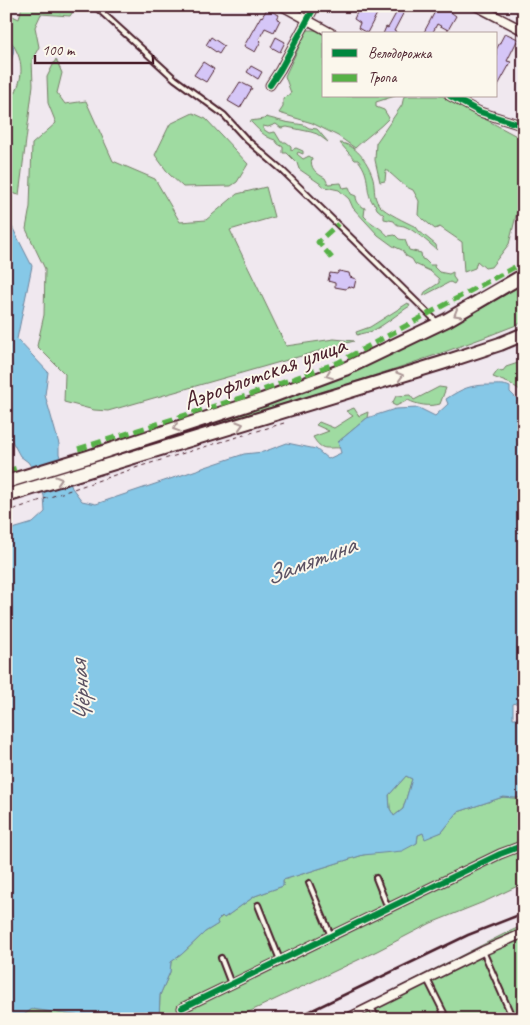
<svg xmlns="http://www.w3.org/2000/svg" width="530" height="1025" font-family="Caveat,sans-serif">
	<style>
		.green { fill: #9fdba1; stroke: #747d66 }
		.water { fill: #86c8e7; stroke: #6e849c; fill-rule: evenodd }
		.building { fill: #d5c6f7; stroke: #4a1f2b }
		.lines { fill: none; stroke-linecap: round; stroke-linejoin: round }
		.service-casing { stroke: #4a1f2b; stroke-width: 8 }
		.minor-casing { stroke: #4a1f2b; stroke-width: 11 }
		.primary-casing { stroke: #4a1f2b; stroke-width: 16 }
		.path { stroke: #4a1f2b; stroke-width: 1; stroke-dasharray: 4 4; stroke-linecap: butt }
		.service { stroke: #fbf7ec; stroke-width: 4 }
		.minor { stroke: #fbf7ec; stroke-width: 8 }
		.primary { stroke: #fbf7ec; stroke-width: 12 }
		.rail { stroke: #4a1f2b; stroke-width: 2.5 }
		.quiet { stroke: #57b146; stroke-width: 5; stroke-dasharray: 10 5; stroke-linecap: butt }
		.cycleway-casing { stroke: #fbf7ec; stroke-width: 9 }
		.cycleway { stroke: #00873e; stroke-width: 6 }
		.oneway { stroke: #ab9695 }
		.labels { text-anchor: middle; stroke-width: 4; stroke-linejoin: round; paint-order: stroke }
		.street-label { font-size: 25px; fill: #4a1f2b; stroke: #fbf7ec }
		.water-label { font-size: 26px; font-style: italic; fill: #5c5263; stroke: #fbf7ec }
	</style>
	<rect width="100%" height="100%" fill="#f0e8ef"/>
	<filter id="ink" filterUnits="userSpaceOnUse"><feTurbulence type="fractalNoise" baseFrequency=".02" numOctaves="2"/><feDisplacementMap in="SourceGraphic" scale="10" xChannelSelector="R" yChannelSelector="G"/><feConvolveMatrix kernelMatrix="1 2 1 2 8 2 1 2 1" color-interpolation-filters="sRGB"/></filter>
	<g filter="url(#ink)">
		<g class="green">
			<path d="M22 6H77L70 16 41 14 35 27 39 47 32 60 33 85 19 195 8 192 12 146 7 106C20 89 26 69 16 50 13 44 12 41 6 38V13L19 19Z"/>
			<path d="M307 30H319L325 34H324V96H395L376 102V107L384 110 389 118C379 129 366 137 355 148L338 136 312 123 279 113 283 107V99L291 93 285 76Z"/>
			<path d="M56 59 62 73 57 93 65 104 86 101 113 161 155 179 180 222 206 220 237 194 266 187 274 217 230 230 286 346 334 339 354 341 108 411 94 410 64 402 65 374 37 346 44 315 45 269 26 229 30 207 32 144 56 123 48 103 47 77Z"/>
			<path d="M404 96H442L524 140V206L517 212 509 244 491 267 485 268 477 261 475 268 464 272 462 242 440 227 435 229 418 215 419 201 413 190C402 186 396 177 386 170L385 181 380 182 375 160 376 143 402 105Z"/>
			<path d="M193 113 206 119 248 164 237 182 231 186 183 187 169 174 155 155 170 124Z"/>
			<path d="M266 117 285 122 304 125 309 128 317 129 328 142 317 134 311 132 287 127 281 128 276 124 268 127 263 126V129L269 133 275 132 281 142H286L291 146V150L296 148 303 151V154L298 152 297 154 303 159 309 156 312 158C309 168 317 174 325 178L328 184 341 183 343 188 349 187 351 194 356 196C356 202 360 206 365 208L364 216C372 225 381 227 388 236L395 235 399 239 405 240 409 250 421 253 422 259 425 260 430 265H435L434 267 439 272 449 274 453 272V277L456 281 454 284 450 282 423 296 425 292 439 283V279L430 271 415 264 412 259 406 256 402 250 393 246 378 235 353 208 349 199 339 190 325 187 299 169 297 163 287 153H283V147L278 144 275 140C264 137 258 129 250 121L264 119Z"/>
			<path d="M340 143C355 144 367 161 372 175 376 185 372 196 379 205 386 213 406 222 416 227L419 231 436 245 437 250C428 242 414 230 404 226 399 225 397 226 394 221L384 219V215L377 209 375 204 373 203C364 190 372 177 358 160H355Z"/>
			<path d="M524 284V322C420 364 312 395 205 428L202 426C281 398 358 370 433 334 464 319 494 301 524 284Z"/>
			<path d="M408 303 410 306C401 311 377 331 369 332 365 333 362 333 357 335L356 332 370 327Z"/>
			<path d="M524 361V385L520 390 511 384 493 377 498 370 502 372 506 367Z"/>
			<path d="M439 387 446 388 440 404C430 407 417 405 408 400L396 406 392 404 396 396 410 395 414 400Z"/>
			<path d="M354 408 359 416 368 412 367 418 338 442 340 448C326 447 322 452 313 437L329 431 316 425 319 422 334 428 353 416 346 411Z"/>
			<path d="M406 776 412 779 403 809 394 816 390 809 389 795Z"/>
			<path d="M503 797 515 798 524 797V883L486 901 431 923 377 951 234 1019H159L160 995 170 972 171 962 182 954 205 932 218 924 216 921 223 916 224 918 255 896 283 886V880L363 855 417 843 418 835 423 833 425 838 442 832 458 812Z"/>
			<path d="M524 925V1019H336L504 934Z"/>
			<path d="M32 1009 81 1016 83 1019H18Z"/>
		</g>
		<g class="water">
			<path d="M6 38C20 45 11 60 6 71Z"/>
			<path d="M6 215 32 266 17 339 48 372 45 395 59 444V454L65 470 72 488 82 501 96 504 244 454 263 452 287 443 316 449 328 459 341 453 338 442 367 418 395 409 419 408 435 416 448 404 446 399C463 388 470 385 490 385 498 385 504 384 510 387V392L520 402 524 401V668L520 682 517 688 521 701 513 704V718H520L524 714V797L515 798 503 797 458 812 442 832 425 839 423 833 418 835 417 843 402 851 363 855 283 880V886L255 896 224 918 222 916 217 921 218 924 205 932 182 954 171 962 170 972 160 995 159 1019H83L81 1016 32 1009 18 1019H6V531L33 523 45 512 44 496 39 478 28 462 20 456 6 430ZM406 776 412 779 403 809 394 816 390 809 389 795Z"/>
		</g>
		<g class="building">
			<path d="M360 6H381L367 33 358 28 360 23 354 19Z"/>
			<path d="M400 6H407L394 31 399 34H383L386 27 388 28Z"/>
			<path d="M438 6H443L456 16 448 30 437 24 432 34H423Z"/>
			<path d="M267 9 279 15 277 19 280 20 274 32 265 28 259 39 261 41 255 52 244 46 261 16 262 17Z"/>
			<path d="M505 33 518 39 507 61 511 62 496 89V50Z"/>
			<path d="M211 37 224 46 219 54 206 45Z"/>
			<path d="M276 37 285 42 280 52 271 47Z"/>
			<path d="M203 62 214 69 206 82 194 75Z"/>
			<path d="M251 66 262 72 258 79 247 72Z"/>
			<path d="M240 82 252 88 240 108 228 101Z"/>
			<path d="M339 271 349 273 350 277 356 279 354 288 348 286 346 289 335 287V283L328 281 330 273 337 274Z"/>
		</g>
		<g class="lines">
			<g class="service-casing">
				<g id="service">
					<path d="M95 6 175 79 224 115 247 140 282 170 436 321"/>
					<path d="M376 878 388 908"/>
					<path d="M309 883 331 936"/>
					<path d="M258 905 280 960"/>
					<path d="M483 951 513 1019"/>
					<path d="M221 958 231 984"/>
					<path d="M427 979 447 1019"/>
					<path d="M371 1007 377 1019"/>
				</g>
			</g>
			<g class="minor-casing">
				<g id="minor">
					<path d="M282 6 333 34"/>
					<path d="M476 6 524 31"/>
					<path d="M270 85 280 70 315 6"/>
					<path d="M450 96 480 112 524 126"/>
					<path d="M182 1008 500 854 524 845"/>
					<path d="M346 1019 483 951 524 933"/>
				</g>
			</g>
			<g class="primary-casing">
				<g id="primary">
					<path d="M6 482 88 457 262 400 345 369 447 320 524 275"/>
					<path d="M6 496 442 363 500 344 524 334"/>
				</g>
			</g>
			<path class="path" d="M6 512 141 466 284 423"/>
			<use href="#service" class="service"/>
			<use href="#minor" class="minor"/>
			<use href="#primary" class="primary"/>
			<path class="rail" d="M294 1019 468 935 524 913"/>
			<g class="quiet">
				<path d="M332 258 318 242 338 224"/>
				<path d="M78 449 246 396 339 362 524 262"/>
				<path d="M6 471 17 468"/>
			</g>
			<g class="cycleway-casing">
				<g id="cycleway">
					<path d="M270 85 280 70 315 6"/>
					<path d="M450 96 480 112 524 126"/>
					<path d="M182 1008 500 854 524 845"/>
				</g>
			</g>
			<use href="#cycleway" class="cycleway"/>
		</g>
		<defs><path id="oneway-chevron" d="M-2-3.5L2.5 0L-2 3.5" fill="none" stroke-width="1.6" stroke-linecap="round" stroke-linejoin="round" transform="scale(1.25)"/></defs>
		<g class="oneway">
			<use href="#oneway-chevron" transform="translate(457 314) rotate(150)"/>
			<use href="#oneway-chevron" transform="translate(329 375) rotate(159)"/>
			<use href="#oneway-chevron" transform="translate(400 376) rotate(-17)"/>
			<use href="#oneway-chevron" transform="translate(240 425) rotate(-17)"/>
			<use href="#oneway-chevron" transform="translate(176 428) rotate(162)"/>
			<use href="#oneway-chevron" transform="translate(59 480) rotate(-17)"/>
		</g>
	</g>
	<g class="labels">
		<g class="street-label">
			<text transform="translate(264 372) rotate(-20)" y="9">Аэрофлотская улица</text>
		</g>
		<g class="water-label">
			<text transform="translate(310 560) rotate(-21)" y="9">Замятина</text>
			<text transform="translate(80 692) rotate(-95)" y="9">Чёрная</text>
		</g>
	</g>
	<rect width="530" height="1025" fill="none" stroke="#fbf7ec" stroke-width="25"/>
	<rect x="12" y="12" width="505" height="1000" fill="none" stroke="#4a1f2b" stroke-width="2" filter="url(#ink)"/>
	<rect x="322" y="32" width="175" height="65" fill="#fbf7ec" stroke="#b4a19f"/>
	<rect x="332" y="49" width="25" height="8" fill="#00873e" stroke="#b4a19f"/>
	<text x="368" y="58" font-size="15" fill="#4a1f2b">Велодорожка</text>
	<rect x="332" y="74" width="25" height="8" fill="#57b146" stroke="#b4a19f"/>
	<text x="368" y="82" font-size="15" fill="#4a1f2b">Тропа</text>
	<path d="M35 55v8h118v-8" fill="none" stroke="#4a1f2b" stroke-width="2.5"/>
	<text x="42" y="55" font-size="15" fill="#4a1f2b" stroke="#fbf7ec" stroke-width="4" paint-order="stroke">100 m</text>
</svg>
